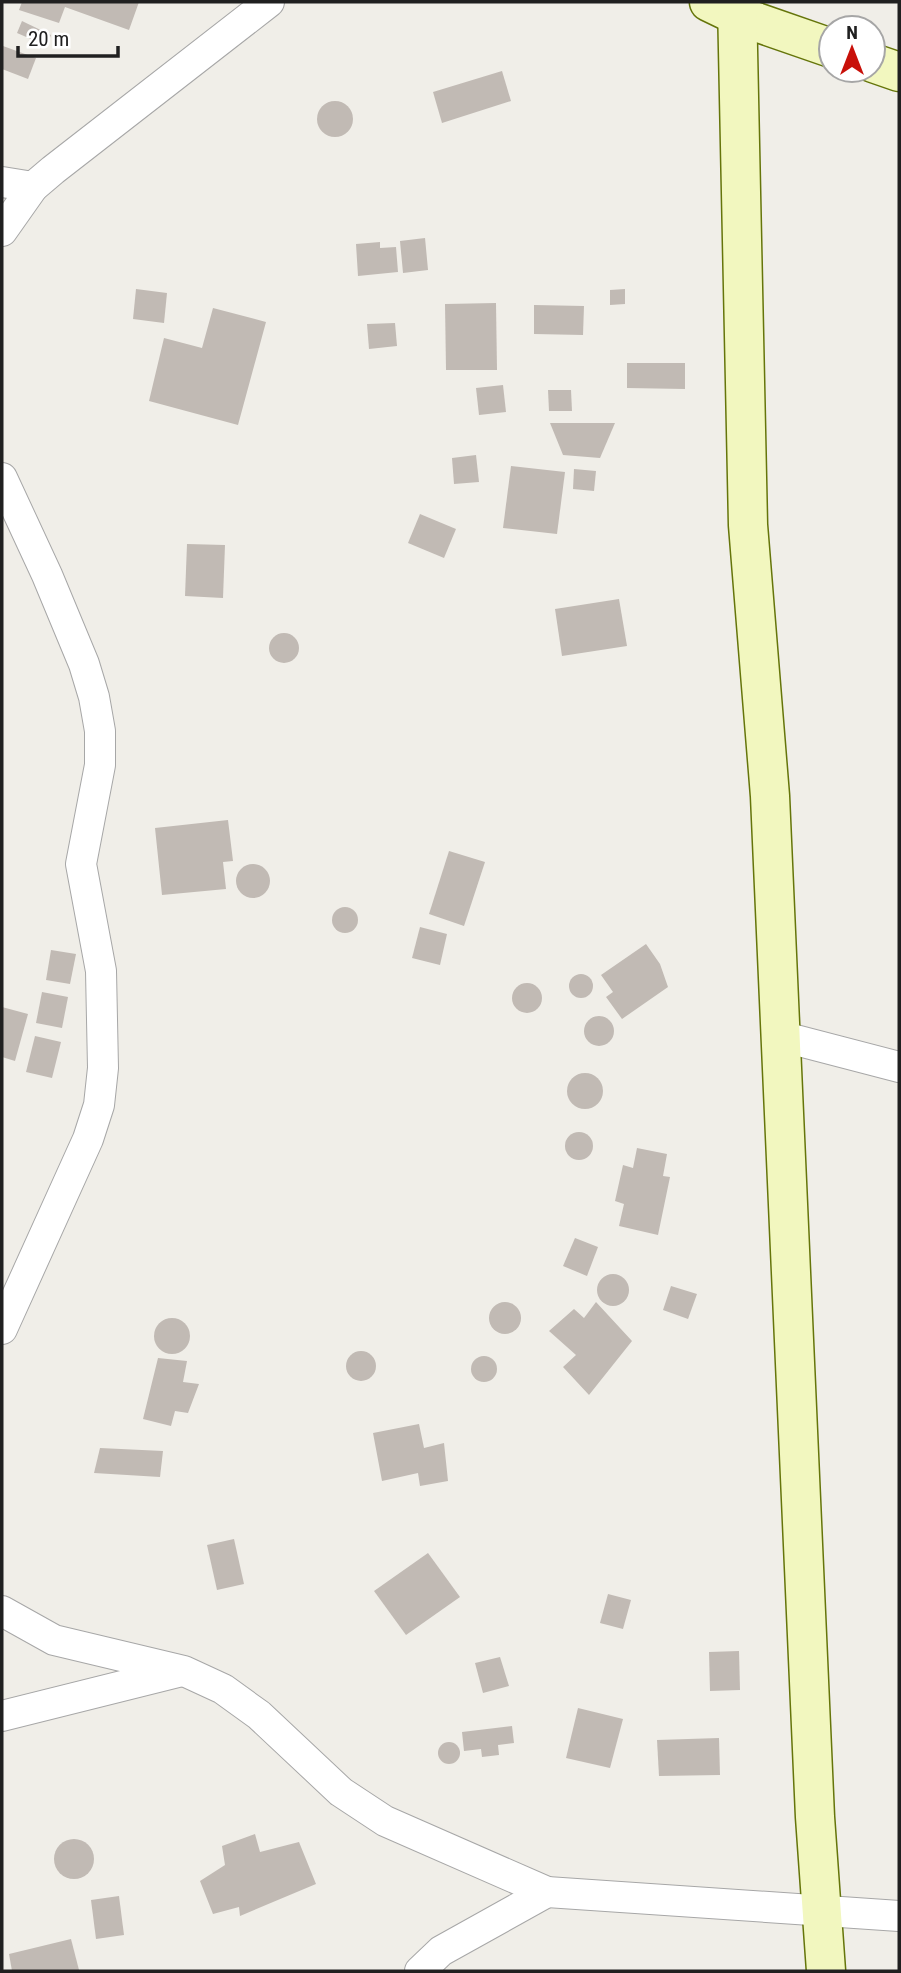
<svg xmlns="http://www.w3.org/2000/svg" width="901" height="1973" font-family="'Roboto Condensed',sans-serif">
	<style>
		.building { fill: #c1bab4 }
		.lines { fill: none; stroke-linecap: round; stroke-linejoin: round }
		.street-casing { stroke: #a7a7a7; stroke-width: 32 }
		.secondary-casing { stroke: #65750a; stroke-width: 41 }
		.street { stroke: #fff; stroke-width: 30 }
		.secondary { stroke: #f2f7bf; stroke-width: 38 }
	</style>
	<rect width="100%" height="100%" fill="#f0eee8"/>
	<g class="building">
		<path d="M22 2H139L129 30 65 7 59 23 19 10Z"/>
		<path d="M22 21 51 35 47 46 17 33Z"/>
		<path d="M3 46 36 58 28 79 2 69Z"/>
		<path d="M502 71 511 101 442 123 433 92Z"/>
		<circle cx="335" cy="119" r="18"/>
		<path d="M425 238 428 270 403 273 400 241Z"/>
		<path d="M380 242V248L396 247 398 272 358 276 356 244Z"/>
		<path d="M136 289 167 293 164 323 133 319Z"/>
		<path d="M625 289V304L610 305V290Z"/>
		<path d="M496 303 497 370H446L445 304Z"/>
		<path d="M534 305 584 306 583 335 534 334Z"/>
		<path d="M213 308 266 322 238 425 149 401 164 338 202 348Z"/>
		<path d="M395 323 397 346 369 349 367 324Z"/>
		<path d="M627 363H685V389L627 388Z"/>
		<path d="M503 385 506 412 479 415 476 388Z"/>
		<path d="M548 390H571L572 411H549Z"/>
		<path d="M550 423H615L600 458 563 455Z"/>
		<path d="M476 455 479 482 454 484 452 458Z"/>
		<path d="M511 466 565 472 557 534 503 528Z"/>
		<path d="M574 469 596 471 594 491 573 489Z"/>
		<path d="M420 514 456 529 444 558 408 543Z"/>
		<path d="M187 544 225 545 223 598 185 596Z"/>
		<path d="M619 599 627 646 562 656 555 609Z"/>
		<circle cx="284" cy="648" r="15"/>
		<path d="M228 820 233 861 223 862 226 889 162 895 155 828Z"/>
		<path d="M449 851 485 862 464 926 429 914Z"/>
		<circle cx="253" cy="881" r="17"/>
		<circle cx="345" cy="920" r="13"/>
		<path d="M420 927 447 934 440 965 412 958Z"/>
		<path d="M646 944 660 964 668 987 622 1019 606 997 613 992 601 975Z"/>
		<path d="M51 950 76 954 70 984 46 980Z"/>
		<circle cx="581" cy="986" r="12"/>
		<circle cx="527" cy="998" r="15"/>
		<path d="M42 992 68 997 62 1028 36 1023Z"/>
		<path d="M2 1007 28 1014 15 1061 2 1057Z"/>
		<circle cx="599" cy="1031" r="15"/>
		<path d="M35 1036 61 1042 52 1078 26 1072Z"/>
		<circle cx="585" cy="1091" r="18"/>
		<circle cx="579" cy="1146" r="14"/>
		<path d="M637 1148 667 1154 663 1176 670 1177 658 1235 619 1226 624 1204 615 1201 623 1165 633 1168Z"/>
		<path d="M575 1238 598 1247 587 1276 563 1266Z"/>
		<circle cx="613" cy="1290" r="16"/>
		<path d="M671 1286 697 1294 688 1319 663 1310Z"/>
		<path d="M596 1302 632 1341 589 1395 563 1367 576 1355 549 1331 574 1309 584 1318Z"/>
		<circle cx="505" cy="1318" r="16"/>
		<circle cx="172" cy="1336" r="18"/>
		<circle cx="361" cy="1366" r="15"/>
		<circle cx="484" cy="1369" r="13"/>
		<path d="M158 1358 187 1361 183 1382 199 1384 188 1413 175 1411 171 1426 143 1419Z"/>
		<path d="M419 1424 424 1448 444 1443 448 1481 420 1486 418 1473 382 1481 373 1433Z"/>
		<path d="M100 1448 163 1451 160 1477 94 1473Z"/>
		<path d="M234 1539 244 1584 217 1590 207 1545Z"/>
		<path d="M428 1553 460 1597 406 1635 374 1591Z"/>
		<path d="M608 1594 631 1600 623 1629 600 1623Z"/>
		<path d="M739 1651 740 1690 710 1691 709 1652Z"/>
		<path d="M500 1657 509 1686 483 1693 475 1663Z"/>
		<path d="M578 1708 623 1719 610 1768 566 1758Z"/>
		<path d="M512 1726 514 1743 498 1745 499 1755 482 1757 481 1749 464 1751 462 1732Z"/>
		<path d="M719 1738 720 1775 659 1776 657 1740Z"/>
		<circle cx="449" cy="1753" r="11"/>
		<path d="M255 1834 260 1852 299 1842 316 1884 240 1916 239 1907 213 1914 200 1881 225 1865 222 1846Z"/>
		<circle cx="74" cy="1859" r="20"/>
		<path d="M119 1896 124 1935 96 1939 91 1900Z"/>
		<path d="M71 1939 79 1970 12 1971 9 1954Z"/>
	</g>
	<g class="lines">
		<g class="street-casing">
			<g id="street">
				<path d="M2 182 33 187"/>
				<path d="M2 231 33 187 53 170 269 2"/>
				<path d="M2 478 47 575 84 664 94 697 100 731V765L81 864 101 971 103 1068 99 1105 88 1139 2 1329"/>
				<path d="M780 1036 899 1067"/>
				<path d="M2 1611 54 1640 184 1671 223 1689 259 1715 341 1792 385 1821 547 1892 899 1916"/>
				<path d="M2 1716 178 1672"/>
				<path d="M420 1971 441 1951 547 1892"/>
			</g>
		</g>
		<g class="secondary-casing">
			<g id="secondary">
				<path d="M709 2 736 15 831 48"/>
				<path d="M737 2 748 525 770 796 815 1817 826 1971"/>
				<path d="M873 63 899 72"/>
			</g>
		</g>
		<use href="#street" class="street"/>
		<use href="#secondary" class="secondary"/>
	</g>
	<rect width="901" height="1973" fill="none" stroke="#202020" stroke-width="7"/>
	<g transform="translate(852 49)"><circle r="33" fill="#ffffff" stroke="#a6a6a6" stroke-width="2"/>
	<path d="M0-5L12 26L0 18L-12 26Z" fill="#c81009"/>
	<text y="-10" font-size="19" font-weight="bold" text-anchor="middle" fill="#202020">N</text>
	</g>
	<path d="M18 46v10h100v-10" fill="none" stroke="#202020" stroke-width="3.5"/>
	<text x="28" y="46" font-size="21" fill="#202020" stroke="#ffffff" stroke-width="5" paint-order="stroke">20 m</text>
</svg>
